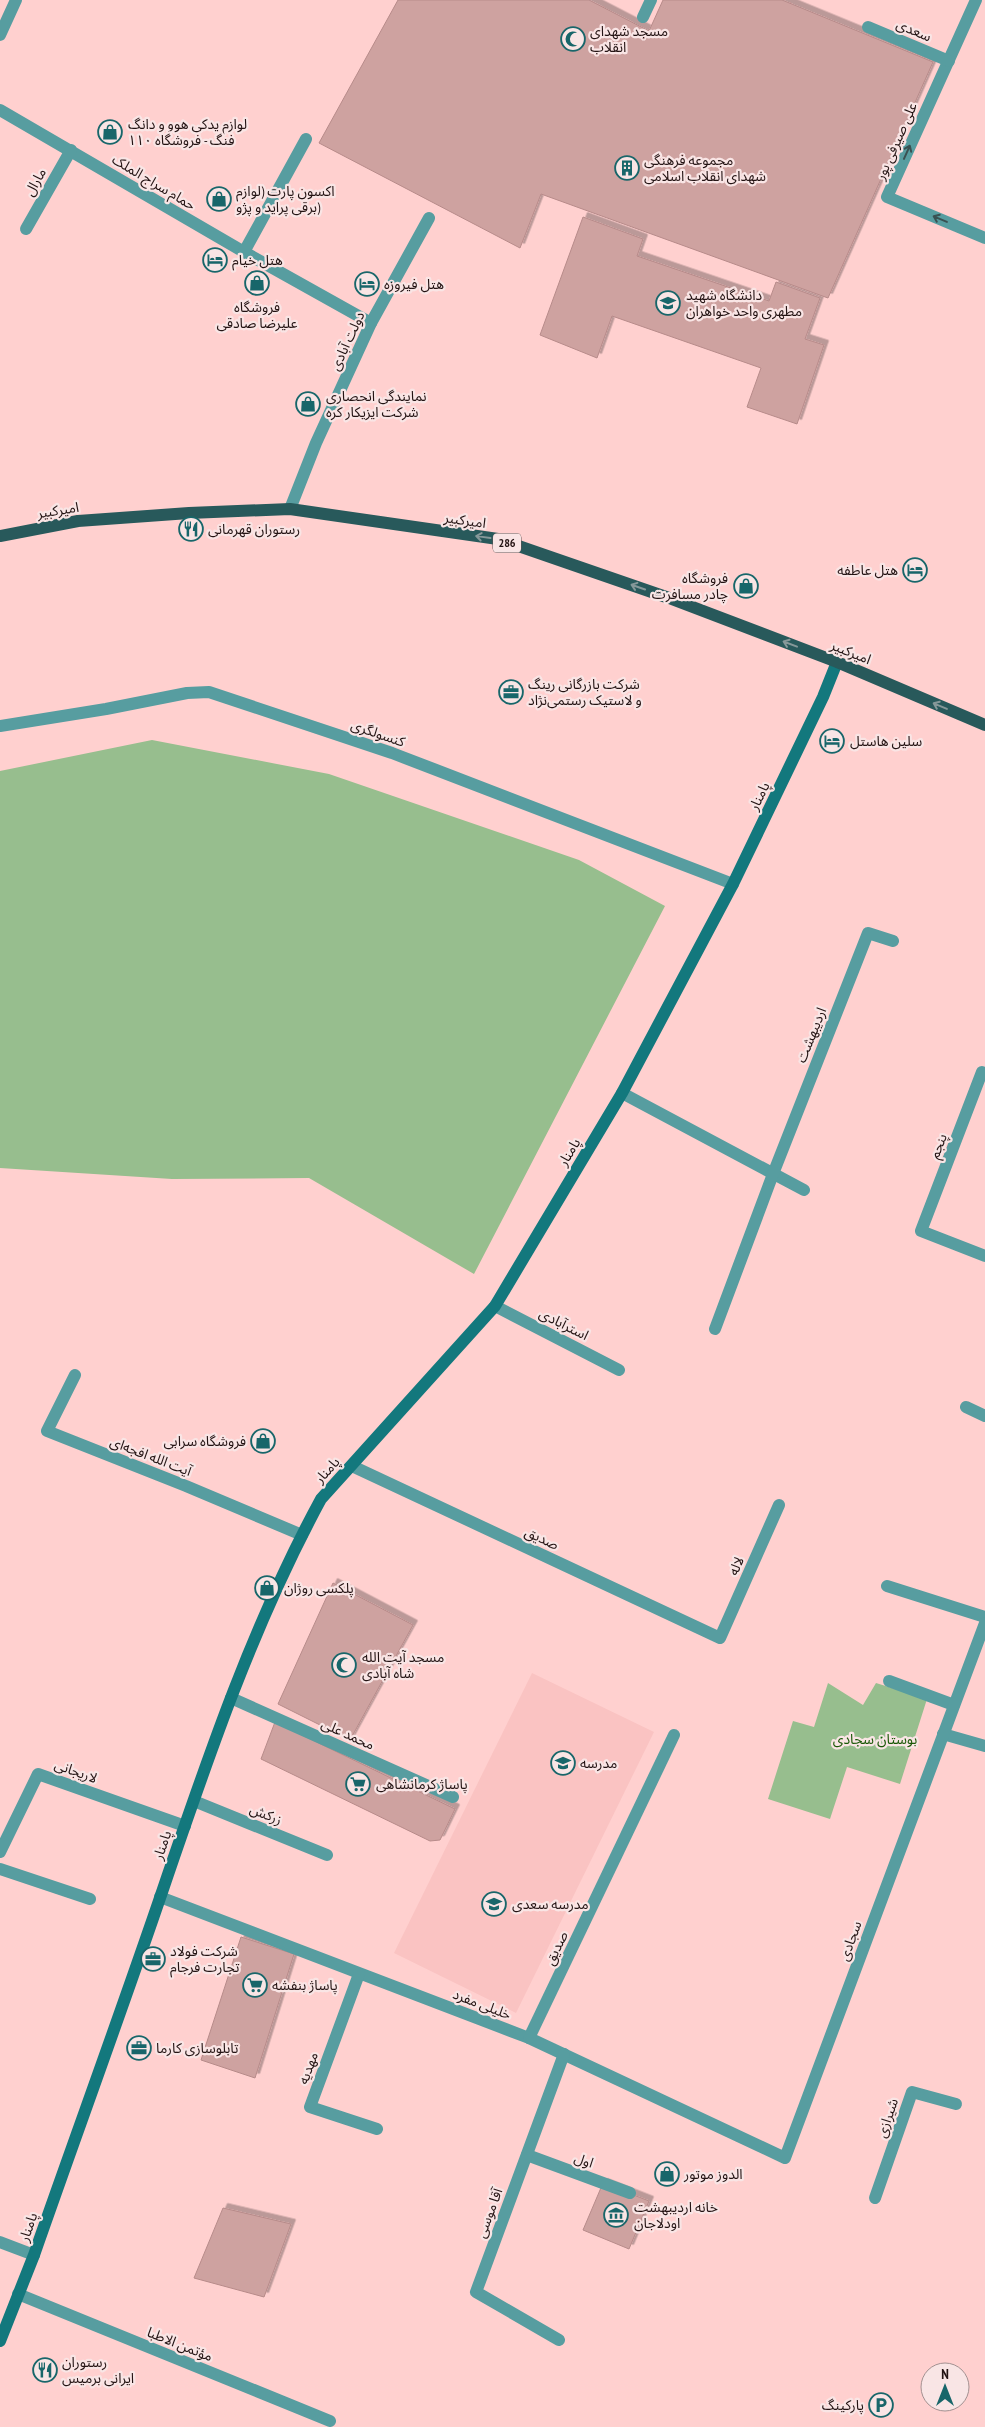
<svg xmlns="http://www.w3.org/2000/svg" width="985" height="2427" font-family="'PT Sans Narrow','Noto Sans Arabic',sans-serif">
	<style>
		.built { fill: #fac3c2 }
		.green { fill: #97be8e }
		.building { fill: #cea2a0; stroke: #b78b8a; filter: url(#shadow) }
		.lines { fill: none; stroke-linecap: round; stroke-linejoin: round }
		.street { stroke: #579da0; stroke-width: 12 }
		.secondary { stroke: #13787d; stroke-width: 12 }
		.primary { stroke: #28595b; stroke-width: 12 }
		.oneway { stroke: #3a5152 }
		.oneway2 { stroke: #869899 }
		.labels { text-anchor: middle; stroke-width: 4.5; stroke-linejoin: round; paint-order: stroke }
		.shield { fill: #f9e5e5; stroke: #635252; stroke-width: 1 }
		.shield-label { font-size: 12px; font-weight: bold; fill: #231313 }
		.street-label { font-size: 14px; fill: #231313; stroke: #f9e5e5 }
		.poi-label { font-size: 14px; fill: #231313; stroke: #f9e5e5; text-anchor: start }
		.park-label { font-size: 14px; fill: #195806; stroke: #f9e5e5 }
	</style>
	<defs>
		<filter id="shadow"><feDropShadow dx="4.5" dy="-4.5" stdDeviation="0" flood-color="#0004"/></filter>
	</defs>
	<rect width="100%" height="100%" fill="#ffd0cf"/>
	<path class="built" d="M532 1673 654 1732 516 2013 394 1953Z"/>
	<g class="green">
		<path d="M152 740 329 774 579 860 665 906 474 1274 309 1178 172 1179 0 1168V771Z"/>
		<path d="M828 1683 863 1705 876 1683 927 1699 900 1784 847 1767 830 1819 768 1799 793 1721 814 1727Z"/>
	</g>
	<g class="building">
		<path d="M398 0H589L649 31 663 0H782L933 62 828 298 541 194 520 248 319 143Z"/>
		<path d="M583 217 643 239 637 256 769 301 776 282 820 298 805 339 824 345 797 424 747 407 761 368 612 316 597 358 540 335Z"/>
		<path d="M333 1583 413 1625 350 1740 278 1704Z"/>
		<path d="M275 1722 455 1809 440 1840 430 1841 261 1759Z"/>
		<path d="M241 1937 294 1954 255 2078 201 2060Z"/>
		<path d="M603 2183 649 2201 629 2249 583 2230Z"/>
		<path d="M223 2208 291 2224 264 2297 194 2278Z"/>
	</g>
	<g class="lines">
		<g class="street">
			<path d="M976 0 887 197 985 238"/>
			<path d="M643 17 651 0"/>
			<path d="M868 27 949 61"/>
			<path d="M0 35 16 0"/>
			<path d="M0 110 244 252 371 323"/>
			<path d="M26 229 71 150"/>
			<path d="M244 252 306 139"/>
			<path d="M290 509 316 443 371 323 429 218"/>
			<path d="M0 726 106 709 187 693 209 692 392 753 733 884"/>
			<path d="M982 1072 921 1231 985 1256"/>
			<path d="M622 1093 804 1190"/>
			<path d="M495 1306 619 1370"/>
			<path d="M715 1329 773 1174 868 933 893 941"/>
			<path d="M75 1375 47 1431 186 1486 302 1535"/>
			<path d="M966 1407 985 1416"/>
			<path d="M352 1466 720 1638 779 1505"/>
			<path d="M887 1586 985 1617"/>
			<path d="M889 1681 954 1705"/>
			<path d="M231 1698 453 1797"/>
			<path d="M943 1734 985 1746"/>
			<path d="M194 1801 327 1855"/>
			<path d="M0 1852 38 1774 185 1826"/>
			<path d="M0 1869 90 1899"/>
			<path d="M160 1897 529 2038 785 2158 985 1623"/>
			<path d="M359 1974 310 2107 377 2129"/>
			<path d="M529 2038 674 1735"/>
			<path d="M527 2155 630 2193"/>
			<path d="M875 2198 912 2092 956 2104"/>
			<path d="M0 2242 34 2255"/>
			<path d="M18 2294 330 2421"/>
			<path d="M559 2340 476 2292 564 2054"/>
		</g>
		<path class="secondary" d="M0 2341 34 2255C76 2135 120 2015 161 1895 207 1760 253 1624 321 1499L495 1306 622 1093 733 884 823 697 837 662"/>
		<path class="primary" d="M0 536 78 521 189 513 290 509 498 539 669 598 837 662 985 725"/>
	</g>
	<defs><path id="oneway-shaft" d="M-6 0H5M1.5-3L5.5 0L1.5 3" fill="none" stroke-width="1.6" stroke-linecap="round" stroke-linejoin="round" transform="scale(1.25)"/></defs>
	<g class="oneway">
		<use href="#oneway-shaft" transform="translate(907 152) rotate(-66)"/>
		<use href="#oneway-shaft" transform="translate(940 219) rotate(-157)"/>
	</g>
	<g class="oneway2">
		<use href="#oneway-shaft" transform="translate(483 537) rotate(-172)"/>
		<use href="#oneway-shaft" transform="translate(638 587) rotate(-161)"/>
		<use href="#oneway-shaft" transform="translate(790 644) rotate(-159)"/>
		<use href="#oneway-shaft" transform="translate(940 706) rotate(-157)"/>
	</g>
	<defs>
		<g id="mosque-ring" transform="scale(1.25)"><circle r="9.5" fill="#f9e5e5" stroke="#18666a" stroke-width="1.5"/><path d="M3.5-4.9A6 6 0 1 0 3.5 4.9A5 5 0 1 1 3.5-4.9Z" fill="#18666a"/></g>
		<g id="shop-ring" transform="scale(1.25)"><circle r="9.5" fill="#f9e5e5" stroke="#18666a" stroke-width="1.5"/><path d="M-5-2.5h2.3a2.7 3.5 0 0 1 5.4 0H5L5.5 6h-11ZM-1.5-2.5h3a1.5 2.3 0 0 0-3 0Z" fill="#18666a"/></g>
		<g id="building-ring" transform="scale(1.25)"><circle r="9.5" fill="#f9e5e5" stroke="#18666a" stroke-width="1.5"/><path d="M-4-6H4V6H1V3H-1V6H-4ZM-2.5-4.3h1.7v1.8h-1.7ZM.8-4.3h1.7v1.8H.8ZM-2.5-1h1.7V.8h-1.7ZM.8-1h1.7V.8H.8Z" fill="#18666a"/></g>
		<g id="hotel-ring" transform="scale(1.25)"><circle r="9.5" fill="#f9e5e5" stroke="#18666a" stroke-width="1.5"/><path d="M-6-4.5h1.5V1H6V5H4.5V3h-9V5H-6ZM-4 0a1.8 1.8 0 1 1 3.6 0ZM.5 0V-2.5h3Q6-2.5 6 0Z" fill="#18666a"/></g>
		<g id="university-ring" transform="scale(1.25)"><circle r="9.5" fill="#f9e5e5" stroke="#18666a" stroke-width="1.5"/><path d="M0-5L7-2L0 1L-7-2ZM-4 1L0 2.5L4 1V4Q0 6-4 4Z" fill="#18666a"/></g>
		<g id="restaurant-ring" transform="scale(1.25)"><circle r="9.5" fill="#f9e5e5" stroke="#18666a" stroke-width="1.5"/><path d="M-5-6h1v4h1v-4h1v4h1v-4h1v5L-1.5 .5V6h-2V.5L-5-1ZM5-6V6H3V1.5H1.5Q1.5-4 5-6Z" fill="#18666a"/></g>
		<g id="office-ring" transform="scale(1.25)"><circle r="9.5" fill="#f9e5e5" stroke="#18666a" stroke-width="1.5"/><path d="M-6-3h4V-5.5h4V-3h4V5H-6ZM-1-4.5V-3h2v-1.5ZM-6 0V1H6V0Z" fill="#18666a"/></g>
		<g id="school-ring" transform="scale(1.25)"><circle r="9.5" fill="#f9e5e5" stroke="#18666a" stroke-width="1.5"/><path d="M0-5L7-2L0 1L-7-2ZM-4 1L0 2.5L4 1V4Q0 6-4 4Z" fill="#18666a"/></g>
		<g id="supermarket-ring" transform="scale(1.25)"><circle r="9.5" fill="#f9e5e5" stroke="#18666a" stroke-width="1.5"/><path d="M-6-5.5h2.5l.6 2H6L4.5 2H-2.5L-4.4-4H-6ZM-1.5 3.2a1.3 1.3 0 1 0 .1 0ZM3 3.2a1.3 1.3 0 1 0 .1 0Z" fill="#18666a"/></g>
		<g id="museum-ring" transform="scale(1.25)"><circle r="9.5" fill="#f9e5e5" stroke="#18666a" stroke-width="1.5"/><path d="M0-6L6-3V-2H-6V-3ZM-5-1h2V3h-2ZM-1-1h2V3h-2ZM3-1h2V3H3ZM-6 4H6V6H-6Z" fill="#18666a"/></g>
		<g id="parking-ring" transform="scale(1.25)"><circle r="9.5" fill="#f9e5e5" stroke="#18666a" stroke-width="1.5"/><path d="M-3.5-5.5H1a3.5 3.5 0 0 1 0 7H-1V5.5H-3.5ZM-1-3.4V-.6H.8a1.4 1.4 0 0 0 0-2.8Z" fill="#18666a"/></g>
	</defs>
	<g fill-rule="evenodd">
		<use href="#mosque-ring" x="573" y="39"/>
		<use href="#shop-ring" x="110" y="132"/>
		<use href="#building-ring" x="627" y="168"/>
		<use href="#shop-ring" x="219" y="199"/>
		<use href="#hotel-ring" x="215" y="260"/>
		<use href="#shop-ring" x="257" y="283"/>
		<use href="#hotel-ring" x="367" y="284"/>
		<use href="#university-ring" x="668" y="303"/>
		<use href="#shop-ring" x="308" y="404"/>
		<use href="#restaurant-ring" x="191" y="529"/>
		<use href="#hotel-ring" x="915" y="570"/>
		<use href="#shop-ring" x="746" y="586"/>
		<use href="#office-ring" x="511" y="692"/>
		<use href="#hotel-ring" x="832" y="741"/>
		<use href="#shop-ring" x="263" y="1441"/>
		<use href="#shop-ring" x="267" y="1588"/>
		<use href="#mosque-ring" x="344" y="1665"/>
		<use href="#school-ring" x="563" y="1763"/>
		<use href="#supermarket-ring" x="358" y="1784"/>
		<use href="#school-ring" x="494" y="1904"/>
		<use href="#office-ring" x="153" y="1959"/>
		<use href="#supermarket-ring" x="255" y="1985"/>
		<use href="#office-ring" x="139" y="2048"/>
		<use href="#shop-ring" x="667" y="2174"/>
		<use href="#museum-ring" x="616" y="2215"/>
		<use href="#restaurant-ring" x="45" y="2370"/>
		<use href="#parking-ring" x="881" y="2405"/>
	</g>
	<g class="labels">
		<rect class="shield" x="493" y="533.5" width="28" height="19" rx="4"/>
		<g class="shield-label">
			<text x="507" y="547">286</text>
		</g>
		<g class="street-label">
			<text transform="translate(914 30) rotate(23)" y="5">سعدی</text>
			<text transform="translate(896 141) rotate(-66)" y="5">علی صیرفی پور</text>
			<text transform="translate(35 182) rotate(-61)" y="5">مارال</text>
			<text transform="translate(154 182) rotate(31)" y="5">حمام سراج الملک</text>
			<text transform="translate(347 341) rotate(-65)" y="5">دولت آبادی</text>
			<text transform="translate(58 510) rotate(-9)" y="5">امیرکبیر</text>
			<text transform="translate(465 520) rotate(8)" y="5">امیرکبیر</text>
			<text transform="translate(851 652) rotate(22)" y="5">امیرکبیر</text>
			<text transform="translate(378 733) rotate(19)" y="5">کنسولگری</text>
			<text transform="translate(759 796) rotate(-64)" y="5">پامنار</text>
			<text transform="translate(811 1035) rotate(-68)" y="5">اردیبهشت</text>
			<text transform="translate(938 1146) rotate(-69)" y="5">پنجم</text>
			<text transform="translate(569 1152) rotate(-59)" y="5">پامنار</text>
			<text transform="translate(564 1324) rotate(27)" y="5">استرآبادی</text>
			<text transform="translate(151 1456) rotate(21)" y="5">آیت الله افجه‌ای</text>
			<text transform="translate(327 1470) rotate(-48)" y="5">پامنار</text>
			<text transform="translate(542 1538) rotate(25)" y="5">صدیق</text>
			<text transform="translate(736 1566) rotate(-66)" y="5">لاله</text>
			<text transform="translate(348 1734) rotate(24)" y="5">محمد علی</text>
			<text transform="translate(76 1771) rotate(20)" y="5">لاریجانی</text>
			<text transform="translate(266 1814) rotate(22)" y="5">زرکش</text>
			<text transform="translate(162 1845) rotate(-71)" y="5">پامنار</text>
			<text transform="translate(850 1941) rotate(-70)" y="5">سجادی</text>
			<text transform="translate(556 1948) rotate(-64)" y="5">صدیق</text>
			<text transform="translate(482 2004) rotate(21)" y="5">خلیلی مفرد</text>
			<text transform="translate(308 2068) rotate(-70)" y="5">مهدیه</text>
			<text transform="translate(887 2118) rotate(-71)" y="5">شیرازی</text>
			<text transform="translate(584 2160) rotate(20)" y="5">اول</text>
			<text transform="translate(489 2213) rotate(-70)" y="5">آقا موسی</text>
			<text transform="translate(28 2227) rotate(-71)" y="5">پامنار</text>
			<text transform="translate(180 2344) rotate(22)" y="5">مؤتمن الاطبا</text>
		</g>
		<g class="poi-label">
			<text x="590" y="36">مسجد شهدای<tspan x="590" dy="16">انقلاب</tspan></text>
			<text x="128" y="129">لوازم یدکی هوو و دانگ<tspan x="128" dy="16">فنگ - فروشگاه ۱۱۰</tspan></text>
			<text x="644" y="165">مجموعه فرهنگی<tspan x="644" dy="16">شهدای انقلاب اسلامی</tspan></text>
			<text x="236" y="196">اکسون پارت (لوازم<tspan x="236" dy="16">برقی پراید و پژو)</tspan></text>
			<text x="232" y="265">هتل خیام</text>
			<text x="384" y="289">هتل فیروزه</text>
			<text x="686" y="300">دانشگاه شهید<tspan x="686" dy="16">مطهری واحد خواهران</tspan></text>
			<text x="257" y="312" text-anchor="middle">فروشگاه<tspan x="257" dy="16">علیرضا صادقی</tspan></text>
			<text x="326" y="401">نمایندگی انحصاری<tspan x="326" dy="16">شرکت ایزیکار کره</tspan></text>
			<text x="208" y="534">رستوران قهرمانی</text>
			<text x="898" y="575" text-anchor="end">هتل عاطفه</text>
			<text x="728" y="583" text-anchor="end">فروشگاه<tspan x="728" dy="16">چادر مسافرت</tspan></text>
			<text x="528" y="689">شرکت بازرگانی رینگ<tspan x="528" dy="16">و لاستیک رستمی‌نژاد</tspan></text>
			<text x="850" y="746">سلین هاستل</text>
			<text x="246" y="1446" text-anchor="end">فروشگاه سرابی</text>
			<text x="284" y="1593">پلکسی روژان</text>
			<text x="362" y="1662">مسجد آیت الله<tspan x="362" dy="16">شاه آبادی</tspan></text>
			<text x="580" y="1768">مدرسه</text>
			<text x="376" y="1789">پاساژ کرمانشاهی</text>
			<text x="512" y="1909">مدرسه سعدی</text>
			<text x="170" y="1956">شرکت فولاد<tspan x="170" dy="16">تجارت فرجام</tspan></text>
			<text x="272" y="1990">پاساژ بنفشه</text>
			<text x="156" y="2053">تابلوسازی کارما</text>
			<text x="684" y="2179">الدوز موتور</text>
			<text x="634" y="2212">خانه اردیبهشت<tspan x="634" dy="16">اودلاجان</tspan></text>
			<text x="62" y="2367">رستوران<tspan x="62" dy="16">ایرانی برمیس</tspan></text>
			<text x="864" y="2410" text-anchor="end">پارکینگ</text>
		</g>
		<g class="park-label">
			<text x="875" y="1744">بوستان سجادی</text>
		</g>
	</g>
	<g transform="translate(945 2387)"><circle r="24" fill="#f9e5e5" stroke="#a39191"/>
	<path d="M0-4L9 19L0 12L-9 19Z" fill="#18666a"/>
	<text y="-8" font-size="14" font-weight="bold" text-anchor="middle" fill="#231313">N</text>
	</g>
</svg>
